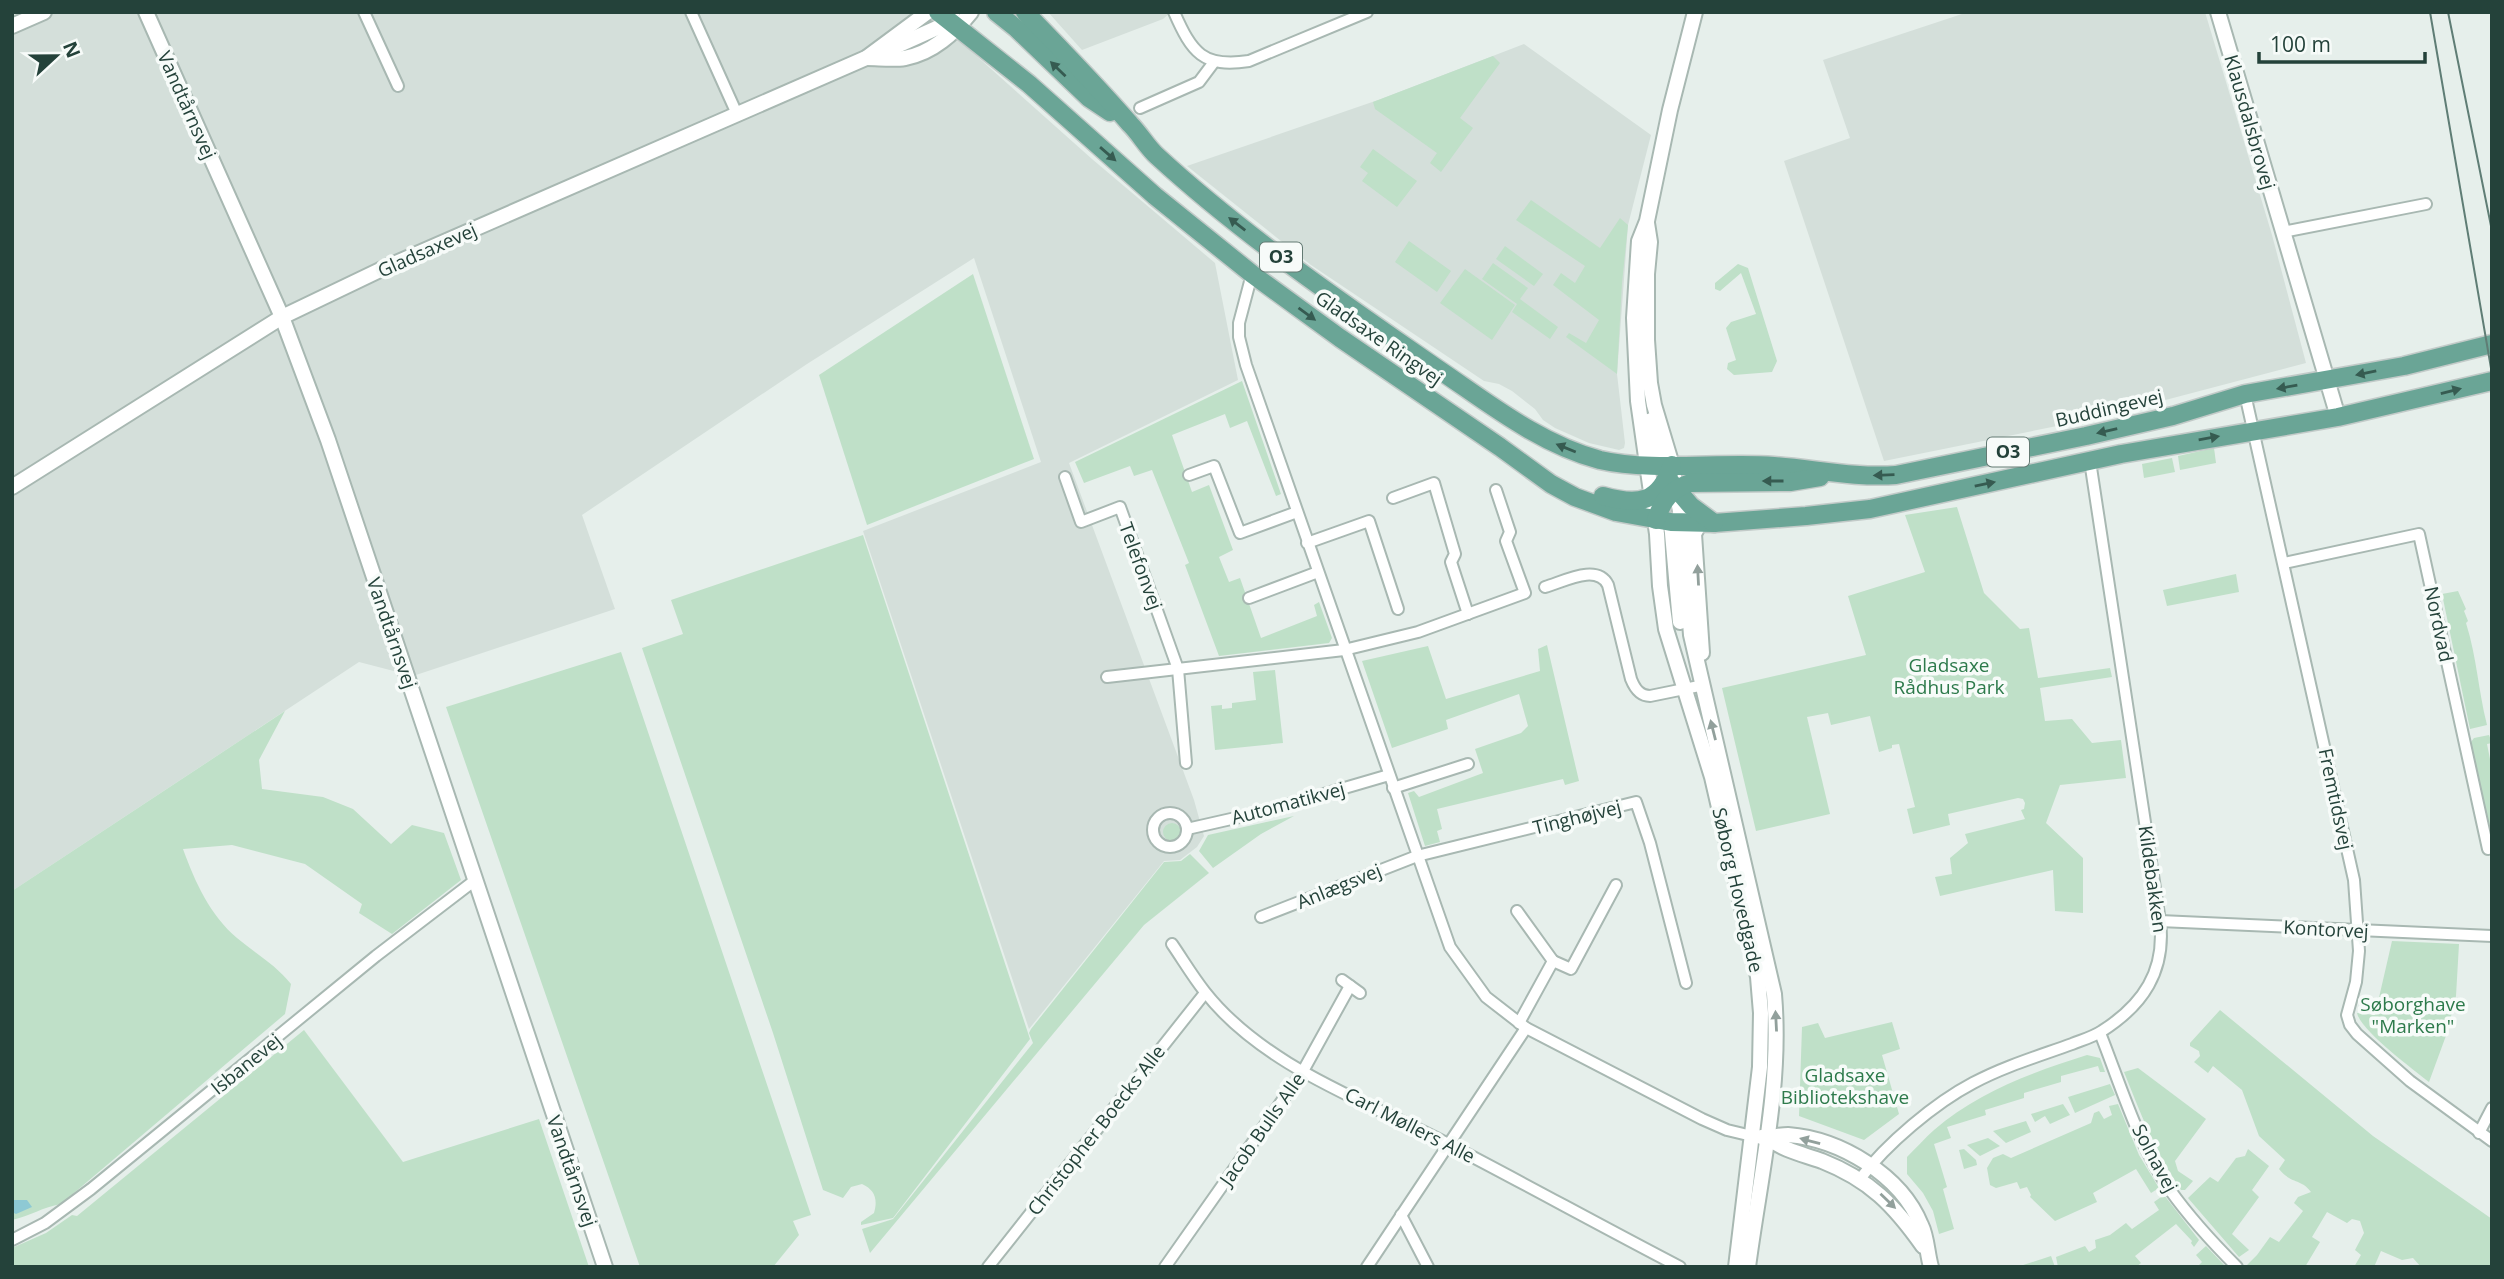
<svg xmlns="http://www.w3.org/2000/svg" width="2504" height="1279" font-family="'Open Sans',sans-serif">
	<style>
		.built { fill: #d4dfda }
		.green { fill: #bfe0c8 }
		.water { fill: #8ec9d4 }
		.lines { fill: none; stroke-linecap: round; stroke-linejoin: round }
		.minor-casing { stroke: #a8b8b2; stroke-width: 14 }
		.tertiary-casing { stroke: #a8b8b2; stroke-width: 18 }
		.primary-casing { stroke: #c2cac8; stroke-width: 21 }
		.minor { stroke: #fff; stroke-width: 10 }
		.tertiary { stroke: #fff; stroke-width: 14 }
		.primary { stroke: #6aa596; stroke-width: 18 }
		.tram { stroke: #5f7d75; stroke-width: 2 }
		.oneway { fill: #365b51 }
		.oneway2 { fill: #92a09c }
		.labels { text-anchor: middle; stroke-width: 7; stroke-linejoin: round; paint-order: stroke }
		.shield { fill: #f7fbf9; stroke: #637a73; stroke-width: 2 }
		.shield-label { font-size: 18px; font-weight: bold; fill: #24423a }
		.street-label { font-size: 19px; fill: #24423a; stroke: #f7fbf9 }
		.park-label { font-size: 19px; fill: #2d7a4b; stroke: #f7fbf9 }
	</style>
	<rect width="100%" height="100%" fill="#e6efeb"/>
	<g class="built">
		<path d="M12 12H918L971 51 1092 159 1215 263 1238 380 1069 463 1194 800 1204 836 1197 847 1180 860 1164 861 1029 1029 863 531 1041 462 974 258 807 364 582 515 615 609 413 676 359 662 12 891Z"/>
		<path d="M1048 12H1171L1163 19 1082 50Z"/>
		<path d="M1968 12H2205L2272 235 2306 363 2097 418 1884 461 1784 161 1850 138 1823 60Z"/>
		<path d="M1524 44 1651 135 1628 225 1617 374 1625 443 1624 448 1619 450 1589 443 1555 428 1543 420 1535 409 1512 391 1499 384 1484 381 1311 265 1187 166 1381 99Z"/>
	</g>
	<g class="green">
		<path d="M1493 56 1500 63 1460 118 1473 128 1441 172 1430 163 1437 153 1375 109 1373 102Z"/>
		<path d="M1373 149 1417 181 1397 207 1362 181 1368 173 1360 167Z"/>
		<path d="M1531 200 1600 248 1620 218 1628 225 1622 283 1617 374 1566 337 1569 333 1586 343 1599 320 1553 285 1561 273 1575 283 1585 266 1516 220Z"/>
		<path d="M1409 241 1451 271 1437 292 1395 262Z"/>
		<path d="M1505 246 1543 274 1534 286 1496 259Z"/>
		<path d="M1493 263 1528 288 1520 299 1558 327 1550 339 1512 312 1517 304 1482 279Z"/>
		<path d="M1738 264 1748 268 1777 361 1772 372 1734 375 1727 369 1728 363 1736 360 1726 328 1731 322 1756 314 1741 273 1720 291 1715 289V283Z"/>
		<path d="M1465 269 1515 305 1492 340 1440 303Z"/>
		<path d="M973 274 1034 459 867 525 819 375Z"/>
		<path d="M1242 381 1281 494 1276 496 1247 421 1230 428 1225 414 1172 435 1192 492 1209 485 1233 550 1219 557 1229 582 1240 578 1261 638 1317 616 1314 605 1319 602 1332 638 1329 643 1219 656 1185 565 1189 563 1152 470 1134 476 1130 466 1084 483 1075 462Z"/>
		<path d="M2214 448 2216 463 2180 470 2178 456Z"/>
		<path d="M2172 458 2175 472 2144 478 2142 464Z"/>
		<path d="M1957 507 1984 593 2020 629 2029 628 2038 678 2110 668 2112 677 2040 688 2045 721 2072 719 2092 743 2121 740 2126 778 2060 785 2046 823 2083 858V913L2055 911 2053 870 1940 896 1935 877 1952 874 1950 858 1968 843 1965 834 2025 819 2021 810 2024 809 2025 803 2023 799 2018 798 1948 814 1950 825 1913 834 1907 809 1915 807 1899 744 1892 745V748L1879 752 1870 716 1831 725 1828 713 1807 717 1830 814 1756 831 1722 688 1866 655 1848 596 1925 572 1905 515Z"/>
		<path d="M863 535 1030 1039 893 1218 861 1225V1222L874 1213C878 1199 875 1190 862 1184L851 1187 843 1198 823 1190 773 1033 642 648 683 634 671 600Z"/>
		<path d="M2236 574 2239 592 2167 606 2163 590Z"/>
		<path d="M2458 591 2466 609 2464 611 2468 621 2466 623C2477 658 2478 689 2487 725L2470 729 2442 594Z"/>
		<path d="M1547 645 1579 781 1565 785 1563 779 1437 809 1442 829 1437 831 1440 842 1425 846 1408 793 1414 791 1419 797 1483 773 1475 749 1521 733 1528 726 1519 694 1446 720 1448 729 1392 748 1362 661 1428 646 1446 699 1540 671 1538 649Z"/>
		<path d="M621 652 811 1215 793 1221 799 1235 773 1267H640L446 707Z"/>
		<path d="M1275 670 1283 743 1215 750 1211 706 1222 705V709L1232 708V703L1256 700 1253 672Z"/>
		<path d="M285 711 259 760 262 789 323 797 353 809 391 844 412 825 444 833 461 880 392 934 359 913 362 904 305 864 232 845 183 849C195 882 210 915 237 938 256 954 276 965 291 984L285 1014 61 1204C43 1207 30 1216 12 1220V891Z"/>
		<path d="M2489 735 2492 743 2487 744 2492 769V831L2488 825 2471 742 2474 738Z"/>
		<path d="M1294 816 1261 834 1213 868 1199 851 1208 835Z"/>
		<circle cx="1172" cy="832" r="9"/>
		<path d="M1190 854 1209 873 1144 925 870 1253 862 1229 893 1219 1033 1043 1029 1033 1031 1029 1164 862 1181 861Z"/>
		<path d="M2392 941 2459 944 2456 996 2447 1033 2429 1082C2413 1069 2361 1031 2357 1013L2375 1015Z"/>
		<path d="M2220 1010 2373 1136 2492 1219V1267H2421L2413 1258 2402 1260 2381 1251 2374 1267H2354L2361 1255 2355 1250 2364 1233 2360 1221 2352 1219 2347 1223 2327 1212 2312 1237 2320 1242 2305 1267H2249L2247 1265 2257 1255 2270 1237 2279 1242 2303 1211 2294 1203 2298 1197 2311 1192C2301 1178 2292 1185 2279 1169L2285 1160 2259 1136 2242 1090 2213 1066 2208 1073 2194 1062 2200 1056 2199 1051 2190 1046V1043Z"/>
		<path d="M1892 1022 1900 1049 1882 1055 1899 1114 1864 1140 1799 1116 1802 1027 1818 1023 1825 1038Z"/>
		<path d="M304 1030 403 1162 539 1119 589 1267H12V1248L46 1233 72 1215 77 1216Z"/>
		<path d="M2087 1055 2100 1058 2105 1072H2100L2098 1066 2061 1076V1082L2024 1093V1098L1985 1110 1986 1115 1947 1127 1951 1138 1934 1144 1947 1187 1943 1189 1954 1229 1939 1234 1933 1211 1923 1193 1907 1174V1157C1916 1148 1925 1138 1934 1130 1978 1092 2033 1072 2087 1055Z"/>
		<path d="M2138 1068 2206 1119 2175 1161 2178 1171 2193 1181 2185 1190H2181C2156 1154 2140 1112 2124 1072Z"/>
		<path d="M2110 1084 2115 1095 2075 1113 2068 1097Z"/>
		<path d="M2063 1104 2070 1115 2050 1124 2045 1116 2035 1122 2031 1114Z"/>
		<path d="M2118 1104 2139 1155 2159 1188 2151 1193 2136 1169 2093 1193 2097 1202 2055 1221 2030 1197 2031 1195 2027 1187 2020 1189 2017 1182 1996 1188 1990 1185 1987 1168 1993 1158 2003 1154 2011 1158 2091 1123 2094 1113 2099 1111 2104 1119 2112 1115 2109 1106Z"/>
		<path d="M2026 1121 2031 1132 2006 1143 1993 1131Z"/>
		<path d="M1988 1138 2000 1146 1980 1156 1967 1145Z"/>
		<path d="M1964 1149 1976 1160 1977 1165 1964 1169 1959 1150Z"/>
		<path d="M2248 1149 2269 1166 2252 1190 2259 1197 2232 1234 2249 1250 2239 1257 2188 1198 2210 1177 2218 1182 2236 1158 2245 1156Z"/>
		<path d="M2164 1195 2199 1240 2194 1247 2191 1243 2192 1241 2176 1224 2135 1256 2141 1263 2136 1267H2058L2056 1257 2085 1246 2089 1252 2096 1248 2095 1240 2110 1235 2126 1223 2132 1229 2159 1210 2154 1202Z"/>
		<path d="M2206 1246 2226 1267H2197L2202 1262 2196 1255Z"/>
		<path d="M2051 1256 2055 1267H2017Z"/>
	</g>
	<path class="water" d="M12 1200H27L32 1207 16 1214 12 1212Z"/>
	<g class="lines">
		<g class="minor-casing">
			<g id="minor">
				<path d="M364 12 398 86"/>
				<path d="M691 12 737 114"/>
				<path d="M1174 12C1192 53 1203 68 1249 61L1367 12"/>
				<path d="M1140 108 1199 82 1214 62"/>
				<path d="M2283 232 2426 204"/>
				<path d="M1252 274 1239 323V337L1246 365 1450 947 1486 997 1526 1028 1702 1119 1727 1130 1752 1136"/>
				<path d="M2245 394 2354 880 2359 951 2356 982 2347 1015 2350 1025 2357 1034 2410 1081 2492 1141"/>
				<path d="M1189 475 1214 466 1240 533 1297 512"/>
				<path d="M1065 477 1081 522 1120 507 1178 669 1186 763"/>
				<path d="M1393 498 1434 483 1455 554 1451 562 1468 614"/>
				<path d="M1307 543 1369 521 1398 609"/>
				<path d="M2284 563 2419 534 2488 849"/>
				<path d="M1545 587C1563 582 1597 563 1608 585L1631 679C1635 689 1640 696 1650 696L1704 685"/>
				<path d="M1249 598 1318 572"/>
				<path d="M1107 677 1344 650 1418 632 1525 593 1506 541 1510 532 1496 490"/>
				<path d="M1393 788 1468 764"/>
				<circle cx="1170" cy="830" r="17"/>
				<path d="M1187 829 1262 812 1389 775"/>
				<path d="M1517 911 1553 961 1519 1023"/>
				<path d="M1261 917 1417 856 1636 802 1650 843 1686 983"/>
				<path d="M2160 921 2492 936"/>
				<path d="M1172 944C1183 960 1193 977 1205 992 1265 1068 1367 1101 1450 1145 1527 1185 1603 1227 1680 1267"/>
				<path d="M1553 961 1571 969 1616 885"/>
				<path d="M1342 980 1360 993"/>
				<path d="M2100 1033C2120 1083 2138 1145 2170 1190 2190 1218 2213 1243 2237 1267"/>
				<path d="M2479 1133 2492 1108"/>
				<path d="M1860 1179C1886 1144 1935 1103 1973 1083 2005 1066 2039 1056 2072 1044 2082 1040 2093 1037 2102 1031 2143 1005 2166 971 2160 921L2090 461"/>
				<path d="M1401 1215 1428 1267"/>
				<path d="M12 1240 45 1223 91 1189 376 956 474 881"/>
				<path d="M988 1267 1205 993"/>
				<path d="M1165 1267 1303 1071 1350 986"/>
				<path d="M1367 1267 1526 1028"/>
			</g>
		</g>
		<g class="tertiary-casing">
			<g id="tertiary">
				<path d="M146 12 282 317 328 440 605 1267"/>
				<path d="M1695 12 1670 110 1647 221 1639 241 1634 318 1638 401 1657 534 1660 586 1666 629 1712 777 1758 977 1761 1013 1760 1067 1736 1267"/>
				<path d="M2218 12 2338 417"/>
				<path d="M12 26 44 12"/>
				<path d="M881 53 939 27 953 12"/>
				<path d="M866 58C879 58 893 60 905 58 933 53 954 33 971 12"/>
				<path d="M1647 223 1650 242 1647 274V340L1650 383 1654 405 1672 465 1682 523 1691 635 1774 994C1782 1086 1760 1176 1748 1267"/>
				<path d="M1651 420 1661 465"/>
				<path d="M12 487 282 317 380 270 866 58 928 12"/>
				<path d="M1671 522 1680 622"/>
				<path d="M1700 523 1694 534 1702 653"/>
				<path d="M1761 1137C1770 1138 1779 1135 1788 1135 1840 1139 1901 1175 1921 1225 1927 1237 1927 1253 1931 1267"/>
				<path d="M1768 1138C1785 1151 1803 1154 1822 1161 1870 1180 1894 1205 1923 1246"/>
			</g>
		</g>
		<g class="primary-casing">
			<g id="primary">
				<path d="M938 12 1029 84 1155 196 1252 274 1340 338 1500 447 1551 484 1575 497 1616 512 1671 522 1714 523 1806 516 1870 509 2121 454 2338 417 2492 381"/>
				<path d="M996 12 1016 28 1089 98 1110 112"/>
				<path d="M1025 12C1061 49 1097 86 1130 124 1140 134 1147 147 1157 156 1243 235 1340 301 1435 367 1487 402 1539 444 1600 460 1652 472 1720 462 1774 466 1815 469 1855 478 1896 475L2086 436 2173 416 2245 394 2404 366 2492 344"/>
				<path d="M1669 480 1691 506 1714 523"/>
				<path d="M1603 496C1639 506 1659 503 1672 465"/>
				<path d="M1656 520C1662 501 1671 489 1690 483L1790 482 1820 477"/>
			</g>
		</g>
		<use href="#minor" class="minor"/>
		<use href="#tertiary" class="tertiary"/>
		<use href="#primary" class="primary"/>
		<g class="tram">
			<path d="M2430 12 2492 374"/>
			<path d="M2448 12 2492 231"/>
		</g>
	</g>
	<defs><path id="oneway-solid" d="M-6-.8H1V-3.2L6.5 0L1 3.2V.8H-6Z" transform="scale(1.75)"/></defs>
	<g class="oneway">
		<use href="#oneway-solid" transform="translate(1058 69) rotate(-136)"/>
		<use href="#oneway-solid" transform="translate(1108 154) rotate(41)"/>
		<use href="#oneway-solid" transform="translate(1237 224) rotate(-142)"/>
		<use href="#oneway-solid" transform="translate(1307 314) rotate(36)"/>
		<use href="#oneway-solid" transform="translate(2366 373) rotate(168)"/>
		<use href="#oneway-solid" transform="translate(2287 387) rotate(170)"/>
		<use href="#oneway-solid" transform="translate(2451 391) rotate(-14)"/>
		<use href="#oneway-solid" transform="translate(2107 431) rotate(167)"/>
		<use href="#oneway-solid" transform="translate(2209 438) rotate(-10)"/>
		<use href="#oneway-solid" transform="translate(1566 448) rotate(-158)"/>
		<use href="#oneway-solid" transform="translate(1884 475) rotate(178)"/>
		<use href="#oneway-solid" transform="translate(1773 481) rotate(-180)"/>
		<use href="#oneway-solid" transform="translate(1985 484) rotate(-12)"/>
	</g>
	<g class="oneway2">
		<use href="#oneway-solid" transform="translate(1698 575) rotate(-93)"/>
		<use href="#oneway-solid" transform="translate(1713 730) rotate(-104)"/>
		<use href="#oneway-solid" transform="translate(1776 1021) rotate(-93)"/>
		<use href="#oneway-solid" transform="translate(1810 1141) rotate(-165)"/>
		<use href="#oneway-solid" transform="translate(1888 1201) rotate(44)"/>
	</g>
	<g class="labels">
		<g class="shield">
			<rect x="1260" y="242.5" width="42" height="29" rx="5"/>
			<rect x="1987" y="437.5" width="42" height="29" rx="5"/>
		</g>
		<g class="shield-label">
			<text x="1281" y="263">O3</text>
			<text x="2008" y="458">O3</text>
		</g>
		<g class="street-label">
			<text transform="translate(187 105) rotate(66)" y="7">Vandtårnsvej</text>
			<text transform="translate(2250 122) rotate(74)" y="7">Klausdalsbrovej</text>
			<text transform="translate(427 250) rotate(-24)" y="7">Gladsaxevej</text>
			<text transform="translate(1379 338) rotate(35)" y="7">Gladsaxe Ringvej</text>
			<text transform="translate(2109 408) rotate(-13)" y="7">Buddingevej</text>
			<text transform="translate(1141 566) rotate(70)" y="7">Telefonvej</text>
			<text transform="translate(2439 624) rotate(78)" y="7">Nordvad</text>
			<text transform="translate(392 633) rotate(71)" y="7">Vandtårnsvej</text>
			<text transform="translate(2336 799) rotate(78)" y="7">Fremtidsvej</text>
			<text transform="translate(1288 803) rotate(-15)" y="7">Automatikvej</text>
			<text transform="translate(1577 817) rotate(-14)" y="7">Tinghøjvej</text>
			<text transform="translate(2153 879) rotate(82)" y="7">Kildebakken</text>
			<text transform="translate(1339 886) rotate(-22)" y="7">Anlægsvej</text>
			<text transform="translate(1738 890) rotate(77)" y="7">Søborg Hovedgade</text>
			<text transform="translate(2326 929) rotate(3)" y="7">Kontorvej</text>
			<text transform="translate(246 1064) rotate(-39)" y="7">Isbanevej</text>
			<text transform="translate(1410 1125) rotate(27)" y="7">Carl Møllers Alle</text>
			<text transform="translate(1262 1129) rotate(-55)" y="7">Jacob Bulls Alle</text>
			<text transform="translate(1096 1130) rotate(-52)" y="7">Christopher Boecks Alle</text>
			<text transform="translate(2155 1158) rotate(62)" y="7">Solnavej</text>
			<text transform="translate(572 1171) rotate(71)" y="7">Vandtårnsvej</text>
		</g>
		<g class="park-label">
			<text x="1949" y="672">Gladsaxe<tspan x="1949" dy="22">Rådhus Park</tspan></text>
			<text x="2413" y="1011">Søborghave<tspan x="2413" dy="22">"Marken"</tspan></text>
			<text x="1845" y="1082">Gladsaxe<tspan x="1845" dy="22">Bibliotekshave</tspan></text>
		</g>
	</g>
	<rect width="2504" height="1279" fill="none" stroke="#24423a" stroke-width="28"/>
	<g transform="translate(56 56) rotate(68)" stroke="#f7fbf9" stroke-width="5" paint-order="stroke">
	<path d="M0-5L12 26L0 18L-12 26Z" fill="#24423a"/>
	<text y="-10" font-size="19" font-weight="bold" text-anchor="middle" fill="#24423a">N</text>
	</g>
	<path d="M2259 52v10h166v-10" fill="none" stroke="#24423a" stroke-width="3.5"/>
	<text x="2270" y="52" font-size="21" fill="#24423a" stroke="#f7fbf9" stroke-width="5" paint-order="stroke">100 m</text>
</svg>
